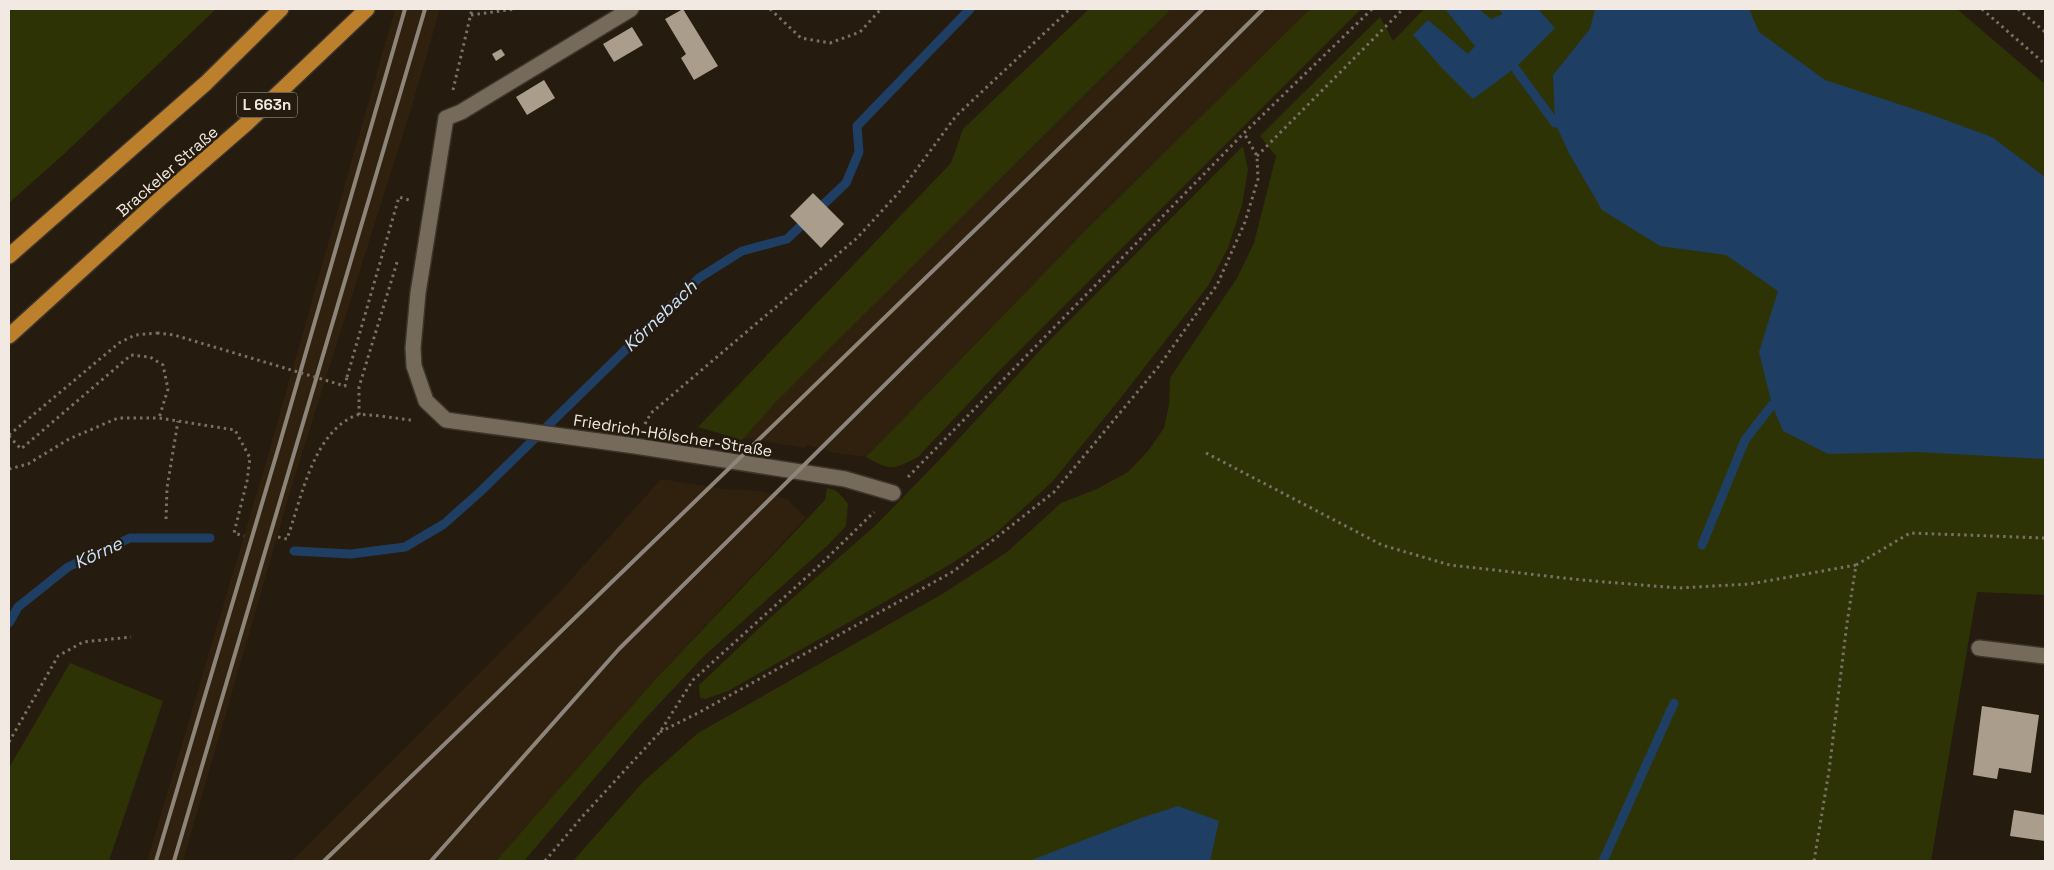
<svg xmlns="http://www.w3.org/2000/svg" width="2054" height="870" font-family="'Space Grotesk',sans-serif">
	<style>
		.built { fill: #2f210d }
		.green { fill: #2e3305 }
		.water { fill: #1e3f63 }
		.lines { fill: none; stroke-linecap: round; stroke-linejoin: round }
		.stream { stroke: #1e3f63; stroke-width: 9 }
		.building { fill: #aa9d8c }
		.service-casing { stroke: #3c342d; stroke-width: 18 }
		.minor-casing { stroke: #3c342d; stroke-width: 18 }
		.trunk-casing { stroke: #3c342d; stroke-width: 18 }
		.path { stroke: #7a7166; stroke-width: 3; stroke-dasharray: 2.5 4; stroke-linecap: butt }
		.service { stroke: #766a5a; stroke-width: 15 }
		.minor { stroke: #766a5a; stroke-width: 15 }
		.trunk { stroke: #bc802d; stroke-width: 15 }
		.rail { stroke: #8d847a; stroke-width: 4 }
		.path-bridge { stroke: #7a7166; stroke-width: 3; stroke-dasharray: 2.5 4; stroke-linecap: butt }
		.labels { text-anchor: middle; stroke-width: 5; stroke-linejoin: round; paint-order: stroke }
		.shield { fill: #251b0e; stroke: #b4aca2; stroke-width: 1 }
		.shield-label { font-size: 15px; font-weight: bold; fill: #f2eae2 }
		.street-label { font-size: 16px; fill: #f2eae2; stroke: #251b0e }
		.water-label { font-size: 18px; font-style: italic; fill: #cde2fb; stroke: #251b0e }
	</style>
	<rect width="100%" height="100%" fill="#251b0e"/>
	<g class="built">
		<path d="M395 9H440L412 106 294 479 183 861H147L264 469Z"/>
		<path d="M1171 9H1310L1085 231 866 457 835 453 808 445 804 448 743 438 776 402Z"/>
		<path d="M661 479 725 489 763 491 788 500 806 518 653 682 496 861H292L558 594Z"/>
	</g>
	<g class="green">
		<path d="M9 9H216L64 154 9 203Z"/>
		<path d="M1089 9H1171L776 402 742 440 698 427 951 163 963 129Z"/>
		<path d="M1310 9H1361L998 372 918 457C893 470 891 471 866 457L1085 231Z"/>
		<path d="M1424 9H1957L2045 84V595L1977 592 1931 861H573L643 782 698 733 944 593 1007 552 1061 503 1097 489 1128 472 1148 451 1164 428 1169 405 1170 378 1237 278 1254 243 1276 156 1260 136 1380 17 1393 41Z"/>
		<path d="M1243 146 1248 170 1242 205 1228 248 1208 286 1119 400 1052 482 995 534 951 564 728 691 705 699 700 698 699 685 771 617 876 525 943 456 1043 347Z"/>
		<path d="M827 488C837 489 842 496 848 504L846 526 829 544 704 656 643 721 524 861H496L653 682 825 500Z"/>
		<path d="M70 663 163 701 109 861H9V768Z"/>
	</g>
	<g class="water">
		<path d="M1445 9H1479L1491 19 1503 14 1498 9H1538L1555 28 1515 68 1473 99 1442 68 1413 35 1428 20 1468 54 1475 46Z"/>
		<path d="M1595 9H1749L1759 32 1825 80 1932 115 1992 137 2045 177V459L1917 452 1828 454 1783 431 1772 405 1759 352 1778 291 1726 255 1660 246 1602 210 1569 153 1555 123 1553 75 1590 29Z"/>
		<path d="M1178 806 1219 821 1210 861H1029L1141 818Z"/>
	</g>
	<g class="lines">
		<g class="stream">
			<path d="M1515 68 1555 123"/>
			<path d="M1702 545 1745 440 1772 405"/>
			<path d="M294 551 351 554 405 547 444 524 481 491 699 278 742 251 787 239 846 183 859 152 857 126 970 9"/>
			<path d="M9 623 18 607 68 567 130 538H210"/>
			<path d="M1603 861 1674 703"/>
		</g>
	</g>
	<g class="building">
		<path d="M683 9 718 66 694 80 681 58 686 54 665 19Z"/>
		<path d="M632 27 643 45 614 62 603 44Z"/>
		<path d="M501 49 505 55 496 61 492 54Z"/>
		<path d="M544 80 555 98 527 115 516 97Z"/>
		<path d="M813 193 844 224 821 248 790 216Z"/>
		<path d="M1982 706 2039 715 2031 773 1999 768 1997 779 1973 775Z"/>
		<path d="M2014 810 2045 815V841L2010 836Z"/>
	</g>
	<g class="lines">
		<g class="service-casing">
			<path id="service" d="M631 9 461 112 446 118 418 293 413 348 414 366 426 401 446 420 635 446 845 479 893 493"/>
		</g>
		<g class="minor-casing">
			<path id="minor" d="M1979 648 2045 656"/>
		</g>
		<g class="trunk-casing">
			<g id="trunk">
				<path d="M9 256 206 83 281 9"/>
				<path d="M9 336 163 196 247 123 367 9"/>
			</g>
		</g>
		<g class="path">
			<path d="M770 9 801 38 830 43 860 32 881 9"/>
			<path d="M1982 9 2045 64"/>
			<path d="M2018 9 2045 32"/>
			<path d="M471 15 515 9"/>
			<path d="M453 90 472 9"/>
			<path d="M1257 156 1403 9"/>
			<path d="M347 377 399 197 409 200"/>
			<path d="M359 415V387L398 259"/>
			<path d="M645 424 651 413 857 238 902 189 956 116 1070 9"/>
			<path d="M9 435 119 343 135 335 157 333"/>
			<path d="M9 436 21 449 131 355 150 357 163 365 168 389 159 418"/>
			<path d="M1206 453 1382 545 1450 565 1582 580 1678 588 1750 584 1856 565"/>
			<path d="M9 469 28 464 69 439 118 418H159L235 430 250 458 247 481 234 533 244 536"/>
			<path d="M908 477 1244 133 1372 9"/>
			<path d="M166 519 167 488 178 421"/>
			<path d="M278 537 287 539C301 500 313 431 357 415 365 413 400 419 411 420"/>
			<path d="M660 732 698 713 954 571 1054 492 1159 366 1217 285 1245 222 1258 179 1257 156 1244 133"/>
			<path d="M9 742 58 656 83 642 131 637"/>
			<path d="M545 861 581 818 660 732 693 680 821 564 874 512"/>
			<path d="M1814 861 1829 771 1847 623 1856 565 1910 533 2045 538"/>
		</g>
		<use href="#service" class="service"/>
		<use href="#minor" class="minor"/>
		<use href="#trunk" class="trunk"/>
		<g class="rail">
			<path d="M156 861 279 446 405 9"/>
			<path d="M174 861 425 9"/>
			<path d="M324 861 1203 9"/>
			<path d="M431 861 619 649 1263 9"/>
		</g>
		<path class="path-bridge" d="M157 333 174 335 345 386 347 377"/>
	</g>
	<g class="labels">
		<rect class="shield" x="237" y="92.5" width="60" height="25" rx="4"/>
		<g class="shield-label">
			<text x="267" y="110">L 663n</text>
		</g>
		<g class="street-label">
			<text transform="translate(167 171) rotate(-41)" y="6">Brackeler Straße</text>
			<text transform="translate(673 435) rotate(9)" y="6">Friedrich-Hölscher-Straße</text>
		</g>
		<g class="water-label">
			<text transform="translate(660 316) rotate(-44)" y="6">Körnebach</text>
			<text transform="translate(98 553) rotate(-25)" y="6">Körne</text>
		</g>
	</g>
	<rect width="2054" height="870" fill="none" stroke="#f2eae2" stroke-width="20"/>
</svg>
